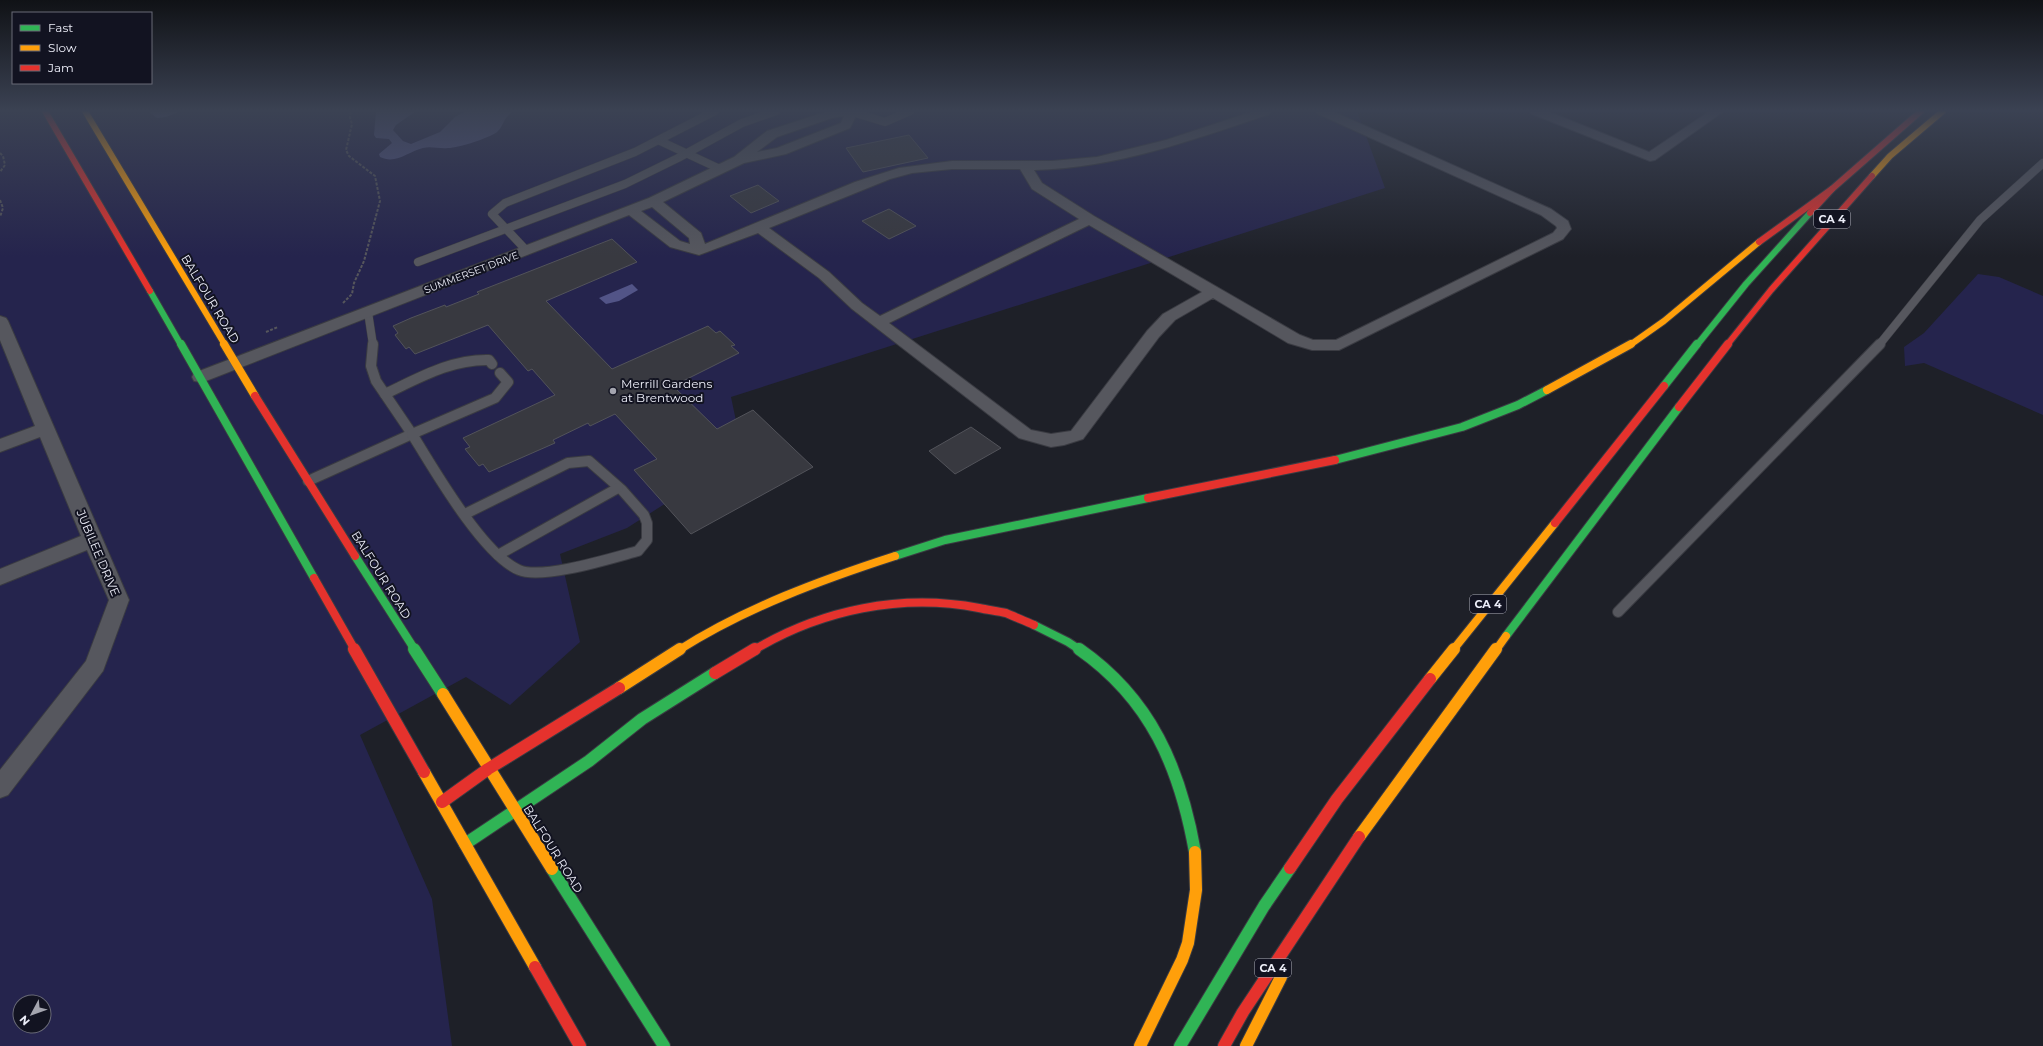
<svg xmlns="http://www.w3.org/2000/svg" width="2043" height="1046" font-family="Montserrat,sans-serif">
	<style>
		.green { fill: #25244d; fill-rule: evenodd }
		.water { fill: #525487 }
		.building { fill: #383940; stroke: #52535a }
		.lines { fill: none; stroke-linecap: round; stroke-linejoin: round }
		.lane-far1-casing { stroke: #3a3b42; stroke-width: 9 }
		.lane-casing { stroke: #3a3b42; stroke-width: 12 }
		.street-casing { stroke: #3a3b42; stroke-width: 2 }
		.fast-far2-casing { stroke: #3a3b42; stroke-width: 8 }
		.fast-far1-casing { stroke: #3a3b42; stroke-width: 10 }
		.fast-casing { stroke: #3a3b42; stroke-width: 14 }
		.slow-far2-casing { stroke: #3a3b42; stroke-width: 8 }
		.slow-far1-casing { stroke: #3a3b42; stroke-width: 10 }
		.slow-casing { stroke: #3a3b42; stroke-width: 14 }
		.jam-far2-casing { stroke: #3a3b42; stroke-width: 8 }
		.jam-far1-casing { stroke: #3a3b42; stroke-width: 10 }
		.jam-casing { stroke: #3a3b42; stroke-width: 14 }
		.path { stroke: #56565c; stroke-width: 2; stroke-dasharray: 3 1.5; stroke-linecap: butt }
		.lane-far1 { stroke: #56575e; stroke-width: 8 }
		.lane { stroke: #56575e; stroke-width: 10 }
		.street { fill: #56575e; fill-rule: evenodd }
		.fast-far2 { stroke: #30b455; stroke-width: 6 }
		.fast-far1 { stroke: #30b455; stroke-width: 8 }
		.fast { stroke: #30b455; stroke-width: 12 }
		.slow-far2 { stroke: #ff9f0a; stroke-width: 6 }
		.slow-far1 { stroke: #ff9f0a; stroke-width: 8 }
		.slow { stroke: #ff9f0a; stroke-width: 12 }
		.jam-far2 { stroke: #e5322d; stroke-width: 6 }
		.jam-far1 { stroke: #e5322d; stroke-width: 8 }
		.jam { stroke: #e5322d; stroke-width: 12 }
		.poi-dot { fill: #a4a5af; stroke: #121321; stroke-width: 1.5 }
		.labels { text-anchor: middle; stroke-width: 4; stroke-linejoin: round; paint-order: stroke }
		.far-street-label { font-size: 10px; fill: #ecedf8; stroke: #121321 }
		.shield { fill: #121321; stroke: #abacb8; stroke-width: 1 }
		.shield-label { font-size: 11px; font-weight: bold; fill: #ecedf8 }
		.street-label { font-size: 12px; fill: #ecedf8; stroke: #121321 }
		.poi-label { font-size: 12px; fill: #ecedf8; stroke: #121321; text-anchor: start }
	</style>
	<rect width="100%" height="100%" fill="#1e2028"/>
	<g class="green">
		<path d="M0 111H1357L1385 188 731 397 743 454 627 528 560 554 580 642 510 705 466 677 360 735 432 899 452 1046H0ZM20 1002H44V1026H20Z"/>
		<path d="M1978 274 1999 277 2043 296V415L1924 363 1905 366 1904 347 1924 333Z"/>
	</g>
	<g class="water">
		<path d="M148 111H181L166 117 157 118Z"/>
		<path d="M376 111H416L396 125 393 130 403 141 411 144 440 132 455 117 466 111H514C503 117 504 126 497 132 489 138 459 148 448 148 440 149 431 146 423 148 409 151 396 165 380 157L379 154 392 143 389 139 376 138 374 135Z"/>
		<path d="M632 284 638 290 619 301 606 304 599 298Z"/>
	</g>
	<g class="building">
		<path d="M909 135 928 158 863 172 846 148Z"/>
		<path d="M758 185 779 201 751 213 730 196Z"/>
		<path d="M889 209 916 226 889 239 862 221Z"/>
		<path d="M612 239 637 262 546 301 612 369 708 326 716 333 720 331 735 345 731 346 739 353 673 386 717 429 753 410 813 467 691 534 634 470 657 459 615 414 590 426 588 423 553 440 555 443 489 472 483 464 479 466 465 449 470 447 463 438 555 395 532 369 528 371 488 325 415 354 409 347 406 349 395 335 398 333 393 326 411 318 445 305 446 307 479 294 477 292Z"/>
		<path d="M971 427 1001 448 955 474 929 451Z"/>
	</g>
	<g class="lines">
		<g class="lane-far1-casing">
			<g id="lane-far1">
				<path d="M852 112 885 122 910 111"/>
				<path d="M660 141 720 169"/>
				<path d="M526 250 492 214 505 203 635 152 715 111"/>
				<path d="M418 262 625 184 678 158 742 123 776 111"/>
				<path d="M368 312 373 345"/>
				<path d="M1879 345 1980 220 2043 163"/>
			</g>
		</g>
		<g class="lane-casing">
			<g id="lane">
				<path d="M385 394C419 378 451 359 489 360L492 364"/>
				<path d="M308 481 412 434 376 381 371 366 373 344"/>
				<path d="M465 514 568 463 589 461 622 490 644 515 647 523V540L638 551C612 558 542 580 519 570 483 555 433 468 412 434L495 398 508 382 500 373"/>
				<path d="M498 555 618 488"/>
				<path d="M1618 612 1880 344"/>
			</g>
		</g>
		<g class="street-casing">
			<g id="street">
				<path d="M828 111H861L857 114 850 128 786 154 744 163 663 202 701 233 705 244 855 182 899 168 952 161H1052L1097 157 1166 140 1254 111H1272L1270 114C1192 140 1117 168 1034 170L1042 183 1094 216 1300 335 1313 340H1336L1553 233 1557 228 1556 226 1541 215 1318 114 1316 111H1332L1551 209 1568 221 1571 229 1563 239 1339 350H1312L1288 343 1213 298 1175 320 1159 337 1083 439 1064 445 1051 447 1019 438 852 309 819 278 758 233 699 255 670 247 629 215 206 381 200 382 194 381 192 377 194 373 649 198 734 157 767 131ZM844 116 841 123 777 148 757 152 777 137 832 118ZM952 169H1020L1032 189 1079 219 880 316 862 303 829 272 769 228 890 179 912 173ZM652 207 689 238 690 244 680 241 641 211ZM1089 225 1202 292 1163 314 1147 331 1071 431 1051 434 1031 430 889 323Z"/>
				<path d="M1530 111H1547L1649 152 1710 111H1724L1655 160 1650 161 1532 114Z"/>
				<path d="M0 316 6 318 8 321 129 600 103 671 8 795 0 798V770L86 661 109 600 87 550 0 585V569L81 536 40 437 0 452V439L35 426 0 340Z"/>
			</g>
		</g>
		<g class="fast-far2-casing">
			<g id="fast-far2">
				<path d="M150 291 181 345"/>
				<path d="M1697 345 1746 284 1810 213"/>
			</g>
		</g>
		<g class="fast-far1-casing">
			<g id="fast-far1">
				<path d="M181 344 314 578"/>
				<path d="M1664 386 1697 344"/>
				<path d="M1335 460 1462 427 1518 405 1547 390"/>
				<path d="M355 556 415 650"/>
				<path d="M895 556 945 540 1148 498"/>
				<path d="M1034 625 1068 642 1080 650"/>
				<path d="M1506 636 1679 407"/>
			</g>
		</g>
		<g class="fast-casing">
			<g id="fast">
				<path d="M414 649 443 694"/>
				<path d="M1079 649C1151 699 1180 768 1195 852"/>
				<path d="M465 844 589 761 642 719 715 673"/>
				<path d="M552 869 664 1046"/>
				<path d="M1180 1046 1264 906 1290 868"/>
			</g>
		</g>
		<g class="slow-far2-casing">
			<g id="slow-far2">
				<path d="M85 111 225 345"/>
				<path d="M1872 176 1890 156 1943 111"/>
				<path d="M1630 345 1664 321 1759 242"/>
			</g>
		</g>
		<g class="slow-far1-casing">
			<g id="slow-far1">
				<path d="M224 344 255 396"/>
				<path d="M1547 390 1631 344"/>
				<path d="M679 650C745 608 821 580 895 556"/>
				<path d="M1453 650 1555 523"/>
				<path d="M1496 650 1506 636"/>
			</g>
		</g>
		<g class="slow-casing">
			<g id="slow">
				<path d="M1430 679 1454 649"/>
				<path d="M619 688 680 649"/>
				<path d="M443 694 552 869"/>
				<path d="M424 772 535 967"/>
				<path d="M1359 837 1496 649"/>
				<path d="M1140 1046 1182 960 1188 943 1196 890 1195 852"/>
				<path d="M1246 1046 1281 977"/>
			</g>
		</g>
		<g class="jam-far2-casing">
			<g id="jam-far2">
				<path d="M45 111 150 291"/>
				<path d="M1810 213 1832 189 1921 111"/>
				<path d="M1759 242 1832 189"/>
				<path d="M1727 345 1771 290 1872 176"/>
			</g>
		</g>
		<g class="jam-far1-casing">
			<g id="jam-far1">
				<path d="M255 396 355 556"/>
				<path d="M1679 407 1728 344"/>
				<path d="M1148 498 1335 460"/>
				<path d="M1555 523 1664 386"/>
				<path d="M314 578 355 650"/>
				<path d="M754 650C821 610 901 593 979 608 988 610 997 611 1006 613 1015 617 1025 621 1034 625"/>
			</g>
		</g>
		<g class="jam-casing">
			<g id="jam">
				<path d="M354 649 424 772"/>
				<path d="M715 673 755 649"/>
				<path d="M442 802 488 769 619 688"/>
				<path d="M1290 868 1337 799 1430 679"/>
				<path d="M535 967 580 1046"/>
				<path d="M1224 1046 1243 1012 1359 837"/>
			</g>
		</g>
		<g class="path">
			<path d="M0 153 3 156 5 165 0 172"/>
			<path d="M0 200 3 208 0 217"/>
			<path d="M343 303 352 294 354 283 364 261 380 201 375 176 349 156 346 150 352 124 350 118 351 111"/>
			<path d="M266 332 278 327"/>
		</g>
		<use href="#lane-far1" class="lane-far1"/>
		<use href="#lane" class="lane"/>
		<use href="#street" class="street"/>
		<use href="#fast-far2" class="fast-far2"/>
		<use href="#fast-far1" class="fast-far1"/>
		<use href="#fast" class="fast"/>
		<use href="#slow-far2" class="slow-far2"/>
		<use href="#slow-far1" class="slow-far1"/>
		<use href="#slow" class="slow"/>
		<use href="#jam-far2" class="jam-far2"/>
		<use href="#jam-far1" class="jam-far1"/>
		<use href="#jam" class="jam"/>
	</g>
	<linearGradient id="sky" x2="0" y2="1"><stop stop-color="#101216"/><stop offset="0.43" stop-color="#3b4253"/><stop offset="1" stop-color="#3b4253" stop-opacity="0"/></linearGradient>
	<rect width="2043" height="257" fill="url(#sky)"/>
	<circle class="poi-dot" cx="613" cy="391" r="4"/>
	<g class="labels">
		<g class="far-street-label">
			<text transform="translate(471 272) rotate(-21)" y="4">SUMMERSET DRIVE</text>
		</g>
		<g class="shield">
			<rect x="1814" y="210" width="36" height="18" rx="3"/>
			<rect x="1470" y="595" width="36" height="18" rx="3"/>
			<rect x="1255" y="959" width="36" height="18" rx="3"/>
		</g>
		<g class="shield-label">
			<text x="1832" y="223">CA 4</text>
			<text x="1488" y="608">CA 4</text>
			<text x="1273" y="972">CA 4</text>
		</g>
		<g class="street-label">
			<text transform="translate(210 299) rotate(59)" y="4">BALFOUR ROAD</text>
			<text transform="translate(98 553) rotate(67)" y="4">JUBILEE DRIVE</text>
			<text transform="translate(381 575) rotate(58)" y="4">BALFOUR ROAD</text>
			<text transform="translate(553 849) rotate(58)" y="4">BALFOUR ROAD</text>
		</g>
		<g class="poi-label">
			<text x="621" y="388">Merrill Gardens<tspan x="621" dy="14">at Brentwood</tspan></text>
		</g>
	</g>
	<rect x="12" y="12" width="140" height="72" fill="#121321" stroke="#696a77"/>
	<rect x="20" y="25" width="20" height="6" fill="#30b455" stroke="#696a77"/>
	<text x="48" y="32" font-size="12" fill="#ecedf8">Fast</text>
	<rect x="20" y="45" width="20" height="6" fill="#ff9f0a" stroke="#696a77"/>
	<text x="48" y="52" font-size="12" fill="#ecedf8">Slow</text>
	<rect x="20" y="65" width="20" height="6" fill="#e5322d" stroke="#696a77"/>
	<text x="48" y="72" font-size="12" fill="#ecedf8">Jam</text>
	<g transform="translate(32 1014) rotate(229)"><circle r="19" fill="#121321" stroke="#696a77"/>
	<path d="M0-3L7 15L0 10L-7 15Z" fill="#a4a5af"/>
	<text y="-6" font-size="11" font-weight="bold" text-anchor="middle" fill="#ecedf8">N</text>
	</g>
</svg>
